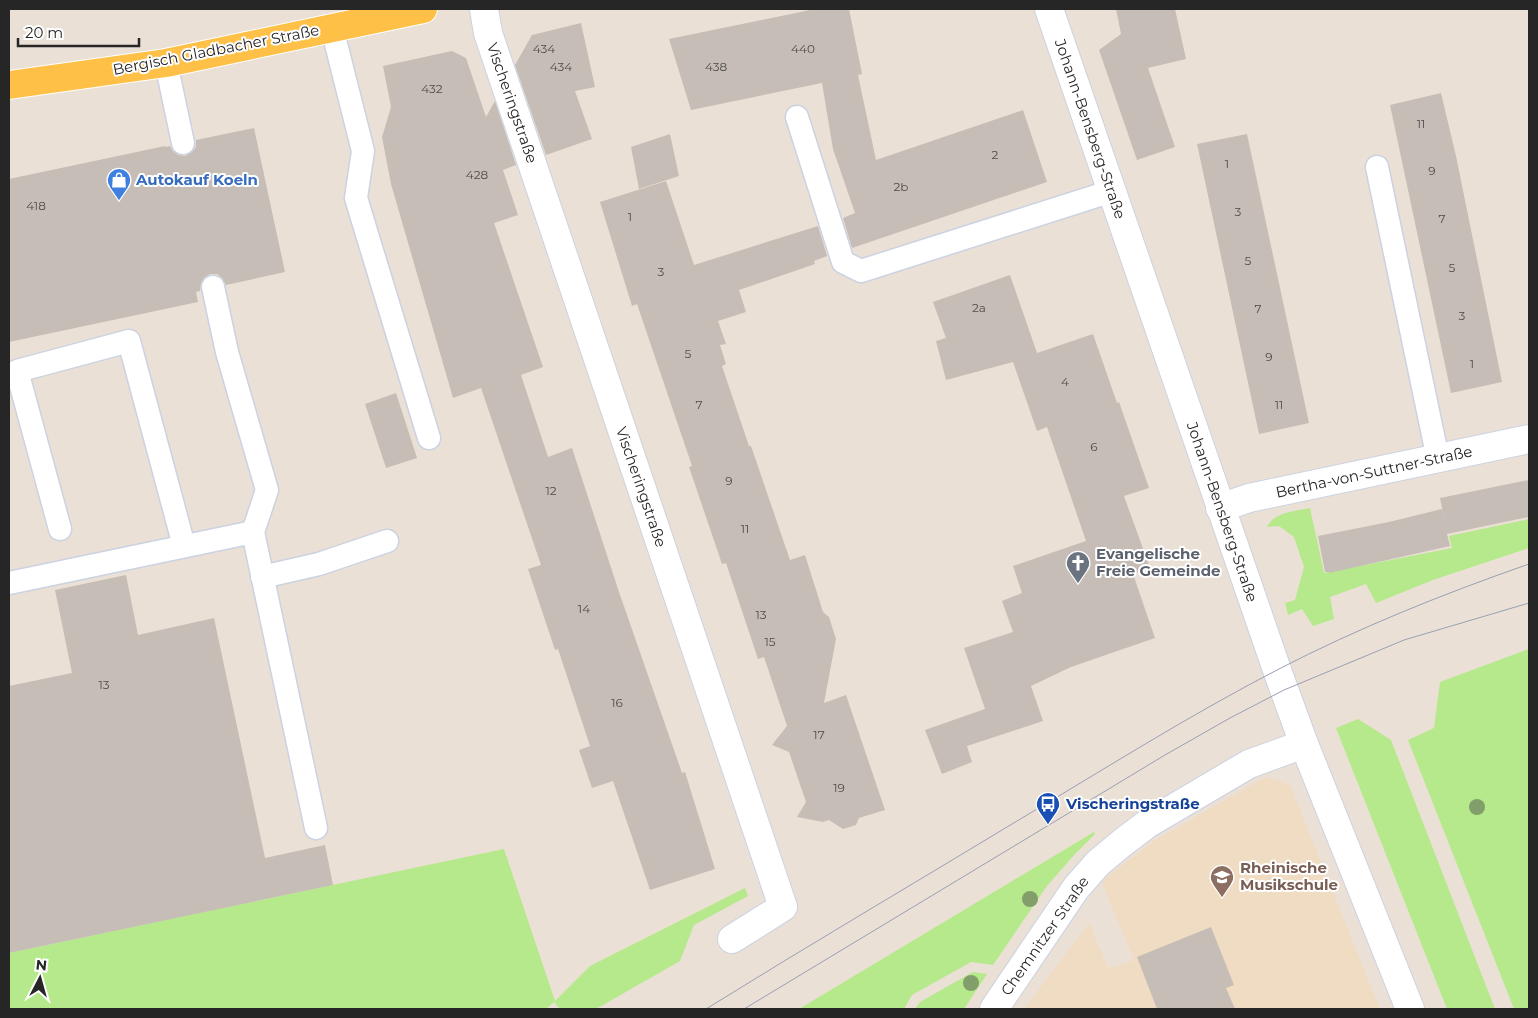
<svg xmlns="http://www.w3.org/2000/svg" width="1538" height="1018" font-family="Montserrat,sans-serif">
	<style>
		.education { fill: #f0dcc2 }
		.green { fill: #b5e98b }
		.building { fill: #c6bdb6 }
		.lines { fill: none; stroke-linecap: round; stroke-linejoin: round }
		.service-casing { stroke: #cbd2e2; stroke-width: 25 }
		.minor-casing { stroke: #cbd2e2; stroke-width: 30 }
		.tertiary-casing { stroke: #cbd2e2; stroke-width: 30 }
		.primary-casing { stroke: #fff; stroke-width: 30 }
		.service { stroke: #fff; stroke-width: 22 }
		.minor { stroke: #fff; stroke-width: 28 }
		.tertiary { stroke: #fff; stroke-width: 28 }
		.primary { stroke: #fec047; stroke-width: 28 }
		.tram { stroke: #989fb3; stroke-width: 1 }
		.tree { fill: #829e6a }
		.labels { text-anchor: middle; stroke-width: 4; stroke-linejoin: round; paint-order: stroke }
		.number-label { font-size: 12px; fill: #4e4c4a }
		.street-label { font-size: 15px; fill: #262626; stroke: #fff }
		.shop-label { font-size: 15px; font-weight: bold; fill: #366cbe; stroke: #fff; text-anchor: start }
		.worship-label { font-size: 15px; font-weight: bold; fill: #5b616d; stroke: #fff; text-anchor: start }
		.transit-label { font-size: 15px; font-weight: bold; fill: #164399; stroke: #fff; text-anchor: start }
		.education-label { font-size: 15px; font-weight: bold; fill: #785e54; stroke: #fff; text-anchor: start }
	</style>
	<rect width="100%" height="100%" fill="#ebe0d5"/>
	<path class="education" d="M1269 777 1290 785 1380 1009H1024L1089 923 1109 969 1134 960 1102 883 1107 877 1154 841 1253 784Z"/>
	<g class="green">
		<path d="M1310 508 1324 573 1452 548 1449 536 1529 519V548L1433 580 1376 603 1366 584 1330 597 1334 619 1313 626 1302 609 1288 615 1285 603 1295 600 1304 567 1294 537 1279 526 1267 527C1274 512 1296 511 1310 508Z"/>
		<path d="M1529 649V1009H1514L1408 740 1434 728 1440 682Z"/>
		<path d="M1358 719 1391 740 1495 1009H1447L1336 728Z"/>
		<path d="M1094 832 1095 834 1074 855 1047 886 993 965 971 962 912 995 904 1009H799Z"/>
		<path d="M504 849 555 1001 590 966 745 888 748 896 694 925 680 961 596 1009H560L554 1002 546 1009H9V953Z"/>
		<path d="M973 972 987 974 964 1009H915L920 1002Z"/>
	</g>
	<g class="building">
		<path d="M815 9H849L862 74 858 75 876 160 1023 110 1047 182 852 248 843 218 855 213 833 149 822 83 691 110 669 39Z"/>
		<path d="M1116 9H1175L1186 59 1148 68 1175 147 1137 160 1099 50 1121 34Z"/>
		<path d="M581 23 595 87 575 91 592 139 546 155 515 65 532 35Z"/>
		<path d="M452 51 466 58 486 117 495 101 516 165 503 170 518 215 494 223 543 367 521 375 548 457 572 448 618 589 682 773 685 772 715 869 650 890 613 781 592 788 579 750 590 746 558 649 555 650 528 569 541 565 481 388 453 398 391 184 382 137 391 107 383 66Z"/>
		<path d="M1441 93 1456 156 1502 382 1451 393 1390 105Z"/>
		<path d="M254 128 285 272 226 285 222 278 217 274H210L204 278 201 283 200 291 196 292 198 302 9 342V179L165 146V147L170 146 173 151 178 155 185 156 192 152 196 147V140Z"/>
		<path d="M670 134 679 176 639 189 631 147Z"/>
		<path d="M1247 134 1309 423 1259 434 1197 144Z"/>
		<path d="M666 181 694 265 818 226 827 256 814 261 815 264 739 290 746 312 718 321 726 344 720 345 726 364 722 366 749 446H751L790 560 805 555 823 612 829 617 836 639 824 703 846 695 885 810 859 818 856 825 843 829 829 820 823 822 797 817 806 802 789 752 772 745 787 726 764 657 758 659 726 563 722 564 689 467 692 466 637 304 632 306 600 202Z"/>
		<path d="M1010 275 1037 353 1093 334 1117 403 1119 402 1149 488 1124 496 1150 568 1133 574 1155 638 1071 667 1031 686 1043 721 967 746 972 762 942 774 925 730 985 709 964 648 1013 632 1002 601 1022 593 1013 566 1086 541 1047 427 1037 431 1013 362 946 380 936 341 946 338 933 302Z"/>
		<path d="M396 393 417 458 386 468 365 404Z"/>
		<path d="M1529 480V517L1447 534 1450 546 1329 573V572H1325L1318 536 1389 522 1442 509 1446 528 1440 498Z"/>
		<path d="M126 575 138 635 214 618 265 858 325 845 333 885 9 953V686L72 673 55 590Z"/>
		<path d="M1211 927 1234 985 1226 988 1235 1009H1157L1137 957Z"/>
	</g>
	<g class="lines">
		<g class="service-casing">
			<g id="service">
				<path d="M332 28 363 151 356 198 429 438"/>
				<path d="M166 63 183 143"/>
				<path d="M797 117 843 262 861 271 1112 191"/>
				<path d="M1377 167 1438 459"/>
				<path d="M60 529 17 371 129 341 184 546"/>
				<path d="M253 532 316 828"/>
				<path d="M262 577 319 564 387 541"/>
				<path d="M9 583 253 532 267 490 227 352 213 287"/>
			</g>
		</g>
		<g class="minor-casing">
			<g id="minor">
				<path d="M484 9 488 33 783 907 732 939"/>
				<path d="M1220 508 1249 498 1529 439"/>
				<path d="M994 1009 1076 888 1098 863 1122 843 1147 824 1249 764 1304 744"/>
			</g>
		</g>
		<g class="tertiary-casing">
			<path id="tertiary" d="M1049 9 1277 670 1304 744 1410 1009"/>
		</g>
		<g class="primary-casing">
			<path id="primary" d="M9 85 166 63 423 9"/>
		</g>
		<use href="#service" class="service"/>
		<use href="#minor" class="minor"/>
		<use href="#tertiary" class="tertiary"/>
		<use href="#primary" class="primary"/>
		<g class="tram">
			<path d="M706 1009C809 945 913 884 1017 821 1103 770 1188 716 1277 670 1358 628 1443 594 1529 564"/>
			<path d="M744 1009 1165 755 1230 718 1284 690 1404 640 1529 603"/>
		</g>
	</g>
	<g class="tree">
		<circle cx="1477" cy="807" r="8"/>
		<circle cx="1030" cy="899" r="8"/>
		<circle cx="971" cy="983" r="8"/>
	</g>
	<defs>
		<g id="shop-pin" transform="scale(1.25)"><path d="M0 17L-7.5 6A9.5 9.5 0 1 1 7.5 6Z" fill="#3f7fe0" stroke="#fff"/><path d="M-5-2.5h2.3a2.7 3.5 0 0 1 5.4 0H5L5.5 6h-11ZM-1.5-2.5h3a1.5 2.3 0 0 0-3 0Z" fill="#fff"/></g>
		<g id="church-pin" transform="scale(1.25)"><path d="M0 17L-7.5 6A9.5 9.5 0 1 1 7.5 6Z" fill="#6b7280" stroke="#fff"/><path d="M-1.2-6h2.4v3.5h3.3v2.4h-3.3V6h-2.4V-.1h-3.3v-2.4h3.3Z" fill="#fff"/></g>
		<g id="bus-pin" transform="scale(1.25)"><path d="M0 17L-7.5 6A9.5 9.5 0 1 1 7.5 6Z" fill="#1a4fb4" stroke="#fff"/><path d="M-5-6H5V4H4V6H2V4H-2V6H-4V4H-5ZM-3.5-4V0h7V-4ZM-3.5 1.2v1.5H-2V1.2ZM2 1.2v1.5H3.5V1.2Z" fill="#fff"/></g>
		<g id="school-pin" transform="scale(1.25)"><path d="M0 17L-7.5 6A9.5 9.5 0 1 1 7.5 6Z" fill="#8d6e63" stroke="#fff"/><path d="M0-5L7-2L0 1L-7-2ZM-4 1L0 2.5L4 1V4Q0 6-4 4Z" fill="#fff"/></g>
	</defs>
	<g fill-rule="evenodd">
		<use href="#shop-pin" x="119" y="180"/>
		<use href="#church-pin" x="1078" y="563"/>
		<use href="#bus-pin" x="1048" y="804"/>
		<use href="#school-pin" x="1222" y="877"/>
	</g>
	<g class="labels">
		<g class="number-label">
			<text x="544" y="53">434</text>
			<text x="803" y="53">440</text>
			<text x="561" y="71">434</text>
			<text x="716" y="71">438</text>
			<text x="432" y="93">432</text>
			<text x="1421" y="128">11</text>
			<text x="995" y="159">2</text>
			<text x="1227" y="168">1</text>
			<text x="1432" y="175">9</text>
			<text x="477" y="179">428</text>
			<text x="901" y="191">2b</text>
			<text x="36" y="210">418</text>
			<text x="1238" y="216">3</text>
			<text x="630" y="221">1</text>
			<text x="1442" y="223">7</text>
			<text x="1248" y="265">5</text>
			<text x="1452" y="272">5</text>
			<text x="661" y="276">3</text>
			<text x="979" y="312">2a</text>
			<text x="1258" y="313">7</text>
			<text x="1462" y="320">3</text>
			<text x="688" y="358">5</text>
			<text x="1269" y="361">9</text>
			<text x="1472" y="368">1</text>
			<text x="1065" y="386">4</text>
			<text x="699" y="409">7</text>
			<text x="1279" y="409">11</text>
			<text x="1094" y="451">6</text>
			<text x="729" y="485">9</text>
			<text x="551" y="495">12</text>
			<text x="745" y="533">11</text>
			<text x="584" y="613">14</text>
			<text x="761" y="619">13</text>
			<text x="770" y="646">15</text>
			<text x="104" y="689">13</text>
			<text x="617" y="707">16</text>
			<text x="819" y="739">17</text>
			<text x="839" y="792">19</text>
		</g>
		<g class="street-label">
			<text transform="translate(216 50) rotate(-11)" y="5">Bergisch Gladbacher Straße</text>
			<text transform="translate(512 103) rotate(71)" y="5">Vischeringstraße</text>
			<text transform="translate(1090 129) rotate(71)" y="5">Johann-Bensberg-Straße</text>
			<text transform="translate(1374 472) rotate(-12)" y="5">Bertha-von-Suttner-Straße</text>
			<text transform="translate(641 487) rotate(71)" y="5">Vischeringstraße</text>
			<text transform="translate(1222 512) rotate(71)" y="5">Johann-Bensberg-Straße</text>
			<text transform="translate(1045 936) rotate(-55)" y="5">Chemnitzer Straße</text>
		</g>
		<g class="shop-label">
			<text x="136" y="185">Autokauf Koeln</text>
		</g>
		<g class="worship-label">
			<text x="1096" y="559">Evangelische<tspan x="1096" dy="17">Freie Gemeinde</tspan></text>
		</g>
		<g class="transit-label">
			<text x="1066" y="809">Vischeringstraße</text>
		</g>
		<g class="education-label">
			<text x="1240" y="873">Rheinische<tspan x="1240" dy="17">Musikschule</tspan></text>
		</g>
	</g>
	<rect width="1538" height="1018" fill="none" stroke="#262626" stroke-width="20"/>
	<g transform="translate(40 978) rotate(6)" stroke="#ffffff" stroke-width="4" paint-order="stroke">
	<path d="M0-4L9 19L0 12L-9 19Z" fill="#262626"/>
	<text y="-8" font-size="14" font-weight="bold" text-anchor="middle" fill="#262626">N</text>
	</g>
	<path d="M18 38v8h121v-8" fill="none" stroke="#262626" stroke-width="2.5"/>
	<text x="25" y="38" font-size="15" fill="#262626" stroke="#ffffff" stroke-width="4" paint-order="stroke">20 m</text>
</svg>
